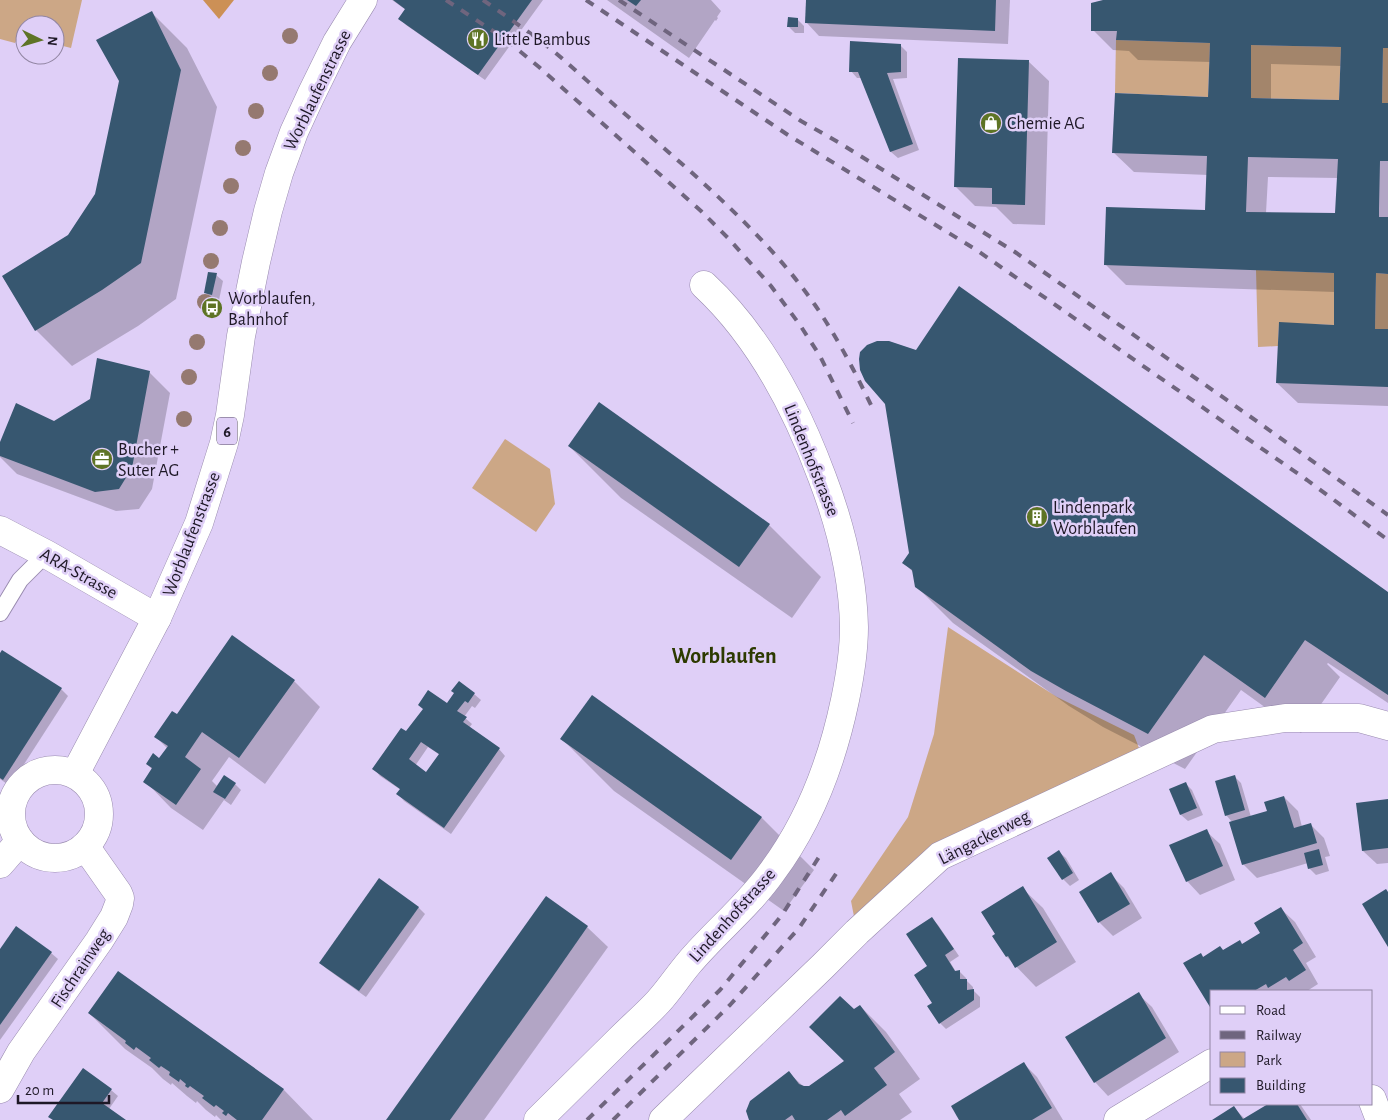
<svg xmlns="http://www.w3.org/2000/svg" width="1388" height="1120" font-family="'Alegreya Sans',sans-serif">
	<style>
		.green { fill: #cca786 }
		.forest { fill: #cc9056 }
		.shadow { fill: #0003; fill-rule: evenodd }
		.building { fill: #375770; fill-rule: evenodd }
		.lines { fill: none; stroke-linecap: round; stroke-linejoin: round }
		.lane-casing { stroke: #998baf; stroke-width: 18 }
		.street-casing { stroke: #998baf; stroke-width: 29 }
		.primary-casing { stroke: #998baf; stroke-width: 29 }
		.lane { stroke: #fff; stroke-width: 16 }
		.street { stroke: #fff; stroke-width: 28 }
		.primary { stroke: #fff; stroke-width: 28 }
		.rail { stroke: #6f657e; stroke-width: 4; stroke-dasharray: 9 9; stroke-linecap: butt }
		.tree { fill: #957970 }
		.labels { text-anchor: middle; stroke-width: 5; stroke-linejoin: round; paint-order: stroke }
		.shield { fill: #dfcff7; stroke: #584f65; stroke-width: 1 }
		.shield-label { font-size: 16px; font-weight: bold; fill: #1e1826 }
		.poi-label { font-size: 18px; fill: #1e1826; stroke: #dfcff7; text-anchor: start }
		.street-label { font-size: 18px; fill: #1e1826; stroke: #dfcff7 }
		.district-label { font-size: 22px; font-weight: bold; fill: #2d3a00; stroke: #dfcff7 }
	</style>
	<rect width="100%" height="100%" fill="#dfcff7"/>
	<g class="green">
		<path d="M0 0H82L71 48 55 44V25H25V37L19 36 15 43 0 39Z"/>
		<path d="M1116 40 1210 43 1208 97 1115 93Z"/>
		<path d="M1251 45 1341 47 1339 100 1251 98Z"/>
		<path d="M1383 48H1388V103H1382Z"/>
		<path d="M1256 270 1334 273V325L1279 323 1278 346 1258 347Z"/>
		<path d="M1376 273 1388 274V329H1375Z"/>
		<path d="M505 439 550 469 555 504 536 532 472 488Z"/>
		<path d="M948 627 1057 697 1134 735 1144 761 940 856 857 932 851 901 908 817 934 734Z"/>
	</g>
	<path class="forest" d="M203 0H234L219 19Z"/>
	<g class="shadow">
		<path d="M392 0H543L485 80 406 25 400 18 406 10Z"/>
		<path d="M607 0H711L721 11 717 17 718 18 716 21 715 20 689 58Z"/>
		<path d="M807 0H1010L1008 44 819 36 806 22Z"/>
		<path d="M1107 0H1388V406L1298 403 1277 383 1335 326V292L1126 285 1106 265 1207 211 1208 175 1134 172 1113 152 1209 98 1211 62 1138 60 1129 51 1113 50 1093 30ZM1271 64 1342 66 1340 102 1271 100ZM1268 177 1338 178 1337 215 1266 213Z"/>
		<path d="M151 12 187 48 217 107 176 299 138 326 72 366 36 330 3 277 68 236 96 194Z"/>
		<path d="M797 19 804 26V33H795L788 26Z"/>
		<path d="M900 45 907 52V78L893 79 919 150 898 158 891 152 862 78H857L851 71Z"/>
		<path d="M1028 61 1049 81 1045 225 1013 224 996 207 975 206 955 186Z"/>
		<path d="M216 275 223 281 219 300 212 299 205 292Z"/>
		<path d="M149 372 170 393 152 489 139 509 116 511 17 474 0 457V446L54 422Z"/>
		<path d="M569 446 769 525 821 577 792 618 621 498Z"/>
		<path d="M904 563 1388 593V703L1328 663 1327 664 1340 677 1301 733 1241 690 1185 769 1103 727 1069 706 953 623 916 586 914 573Z"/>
		<path d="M0 655 61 689 68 696 10 786 0 779Z"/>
		<path d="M294 681 320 707 265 784 229 757 212 781 218 787 235 784 241 790 231 805 224 800 203 830 171 808 145 781 153 770 147 764 159 760 168 749 156 737 178 716Z"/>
		<path d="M474 694 481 700 475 708 472 706 464 717 472 724 469 728 499 749 505 756 451 834 404 801 398 794 401 790 380 776 374 769 407 733 447 705ZM428 747 440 755 426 774 415 766Z"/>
		<path d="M592 697 762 818 814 870 784 911 614 791 562 739Z"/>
		<path d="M1234 776 1241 783 1251 817 1269 812 1284 797 1298 811 1302 827 1311 825 1324 838 1330 856 1325 857 1329 871 1316 875 1309 868 1308 863 1257 878 1243 864 1233 823 1226 815Z"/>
		<path d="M1186 784 1192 790 1203 815 1188 821 1181 815 1171 790Z"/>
		<path d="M1388 800V863L1377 864 1363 851 1357 804Z"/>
		<path d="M1206 831 1220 844 1235 880 1200 895 1187 881Z"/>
		<path d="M1059 852 1066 858 1079 880 1070 886 1063 879Z"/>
		<path d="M1110 874 1124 888 1142 918 1113 936 1099 922Z"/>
		<path d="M380 880 419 908 425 914 366 997 327 969 320 963Z"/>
		<path d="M1022 888 1043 908 1076 962 1036 987 1007 957Z"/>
		<path d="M1281 909 1295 922 1316 957 1306 963 1318 984 1307 991H1212V1008L1185 964 1201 954 1204 958 1242 945 1262 933Z"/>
		<path d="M932 919 938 925 959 956 950 962 956 972H960L966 978V980L973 987V990L980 997V1007L946 1029 940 1023 934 1004 929 966Z"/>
		<path d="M587 927 608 947 484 1120H387Z"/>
		<path d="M0 951 51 953 58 959 0 1040Z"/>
		<path d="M119 973 284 1090 313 1120H221L216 1115 215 1117 206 1110 197 1101 196 1103 187 1096 172 1083 171 1085 163 1079 152 1068 125 1049 89 1013Z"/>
		<path d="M1138 994 1152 1007 1179 1052 1108 1096 1095 1082Z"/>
		<path d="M860 1006 886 1032 920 1079 899 1094 912 1112 900 1120H750L789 1073 803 1086 810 1088 845 1062 854 1011Z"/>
		<path d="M1024 1064 1037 1077 1063 1120H960Z"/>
		<path d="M111 1090 118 1096 109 1109 124 1120H53Z"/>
		<path d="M1270 1104H1300L1311 1120H1214L1234 1108 1245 1119Z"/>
	</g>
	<g class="building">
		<path d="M393 0H532L478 75 398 19 405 9Z"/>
		<path d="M627 0H641L636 6Z"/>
		<path d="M806 0H996L995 31 805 23Z"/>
		<path d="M1103 0H1388V48H1383L1382 103H1388V161H1380L1379 208V217H1388V274L1376 273 1375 329H1388V387L1276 383 1279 322 1334 325V273L1104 265 1106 207 1205 210 1207 156 1112 153 1115 93 1208 97 1210 43 1116 40 1117 31H1091V3ZM1251 45 1341 47 1339 100 1251 98ZM1248 157 1338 159 1335 213 1246 212Z"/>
		<path d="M152 11 181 70 141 263 102 290 35 331 2 276 68 235 95 194 119 81 96 40Z"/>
		<path d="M788 17 798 18V27H787Z"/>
		<path d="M850 41 901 44V72L887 73 913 144 890 152 858 72H849Z"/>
		<path d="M958 58 1029 60 1025 205 992 204V188L954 187Z"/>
		<path d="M208 272 217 273 212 295 204 293Z"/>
		<path d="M959 286 1388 592V695L1305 640 1265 698 1204 655 1148 734 1066 691 1031 671 915 587 912 570 902 563 909 553 885 404 865 381 860 370 859 359 860 352 867 345 877 341H889L916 350Z"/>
		<path d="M97 358 150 371 132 468 119 489 95 492 0 456V442L16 403 54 421 90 399Z"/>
		<path d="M599 402 770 524 739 567 568 446Z"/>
		<path d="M232 635 295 680 239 758 202 732 185 757 201 769 176 805 143 782 152 768 146 764 153 753 159 758 168 746 154 737 172 711 177 714Z"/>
		<path d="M2 650 62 688 3 780 0 778V653Z"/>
		<path d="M459 681 475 693 468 703 465 701 457 711 467 717 463 722 500 748 444 828 396 794 400 789 372 769 401 728 406 731 423 709 418 705 428 690 447 703 454 693 451 691ZM421 742 439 754 426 772 409 759Z"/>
		<path d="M592 695 762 817 731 860 560 739Z"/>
		<path d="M224 775 236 783 225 799 213 792Z"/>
		<path d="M1235 775 1245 810 1225 816 1215 781Z"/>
		<path d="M1186 782 1197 808 1180 815 1169 789Z"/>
		<path d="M1284 796 1294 828 1311 823 1317 843 1242 865 1229 822 1267 811 1264 802Z"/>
		<path d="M1388 799V848L1362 851 1356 803Z"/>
		<path d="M1207 829 1223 866 1186 882 1169 845Z"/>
		<path d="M1319 849 1323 865 1308 869 1304 853Z"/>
		<path d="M1059 850 1073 873 1062 880 1047 858Z"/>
		<path d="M1111 872 1130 904 1098 923 1079 892Z"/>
		<path d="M379 878 419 907 359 991 319 963Z"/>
		<path d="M1023 886 1057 942 1015 968 1008 956 1006 957 992 936 995 934 981 912Z"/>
		<path d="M1386 889 1388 892V947L1362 904Z"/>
		<path d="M546 896 588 926 549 982 450 1120H386Z"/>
		<path d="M1281 907 1303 943 1293 950 1306 970 1289 981 1286 977 1268 988 1266 984 1254 991H1212V1006L1210 1007 1183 963 1201 953 1203 957 1220 946 1223 950 1240 940 1242 944 1260 933 1254 923Z"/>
		<path d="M932 917 954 949 945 955 955 971 960 970V979H967V990L974 989V1000L939 1024 927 1006 932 1003 914 975 927 966 906 934Z"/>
		<path d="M16 926 52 952 0 1025V949Z"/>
		<path d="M118 971 284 1089 262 1120H237L228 1113 226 1116 222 1113 224 1111 216 1105 214 1107 202 1098 204 1096 190 1086 188 1088 185 1086 186 1084 180 1079 179 1082 169 1075 170 1072 161 1066 159 1068 149 1060 151 1058 136 1047 134 1050 125 1043 126 1041 88 1013Z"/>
		<path d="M1139 992 1166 1038 1094 1083 1065 1037Z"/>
		<path d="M840 996 854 1009 860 1005 895 1052 874 1068 887 1085 845 1116 841 1110 827 1120H795L792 1115 785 1120H749L746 1111 750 1101 789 1071 799 1084 804 1086H809L844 1061 809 1027Z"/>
		<path d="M1024 1062 1052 1108 1032 1120H959L951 1106Z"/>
		<path d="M83 1068 112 1089 102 1103 126 1120H53L48 1117Z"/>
		<path d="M1268 1104H1297L1307 1120H1212L1234 1106 1243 1119Z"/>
	</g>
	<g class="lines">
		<g class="lane-casing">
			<path id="lane" d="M0 613 20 580 46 554"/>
		</g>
		<g class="street-casing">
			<g id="street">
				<path d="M0 530 46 554 157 618"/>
				<path d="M0 1089 21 1052 99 941 114 917 119 904 120 898 118 893 85 846"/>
				<path d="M1372 1099 1380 1120"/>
				<path d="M538 1120C565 1093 592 1067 619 1040 632 1027 646 1015 658 1002 669 990 678 976 689 963 715 932 748 906 772 872 810 821 832 762 845 700 850 676 854 652 854 627 853 576 840 524 822 477 796 407 759 336 704 285"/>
				<path d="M663 1120 823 966 857 932 940 856 1213 729 1285 718H1359L1388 726"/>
				<path d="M1118 1120 1212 1063"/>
			</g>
		</g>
		<g class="primary-casing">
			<g id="primary">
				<circle cx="55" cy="814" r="44"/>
				<path d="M75 774 157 618 199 523 224 443 230 415 241 336 256 262 268 211 279 173 294 132 311 95 337 42 363 0"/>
				<path d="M0 864 20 841"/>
			</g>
		</g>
		<use href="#lane" class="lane"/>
		<use href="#street" class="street"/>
		<use href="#primary" class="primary"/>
		<g class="rail">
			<path d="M446 0 505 39 539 67 701 211 729 239 771 286 800 325 820 356 853 423"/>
			<path d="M483 0C506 16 529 32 551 49 576 70 600 93 625 114 691 172 765 233 815 305 837 337 855 372 872 407"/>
			<path d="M586 0 788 135 975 249 1307 480 1388 540"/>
			<path d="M619 0 801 121 838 142 1015 252 1234 405 1388 515"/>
			<path d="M587 1120 720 990 782 915 819 857"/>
			<path d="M613 1120 730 1005 799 928 840 868"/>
		</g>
	</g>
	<g class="tree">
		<circle cx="290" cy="36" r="8"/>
		<circle cx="270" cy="73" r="8"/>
		<circle cx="256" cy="111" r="8"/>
		<circle cx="243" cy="148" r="8"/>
		<circle cx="231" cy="186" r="8"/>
		<circle cx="220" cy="228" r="8"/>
		<circle cx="211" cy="261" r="8"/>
		<circle cx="205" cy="302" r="8"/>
		<circle cx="197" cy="342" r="8"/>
		<circle cx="189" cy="377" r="8"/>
		<circle cx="184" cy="419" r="8"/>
	</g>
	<defs>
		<g id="restaurant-disc" transform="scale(1.125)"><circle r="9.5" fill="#5e7425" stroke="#dfcff7"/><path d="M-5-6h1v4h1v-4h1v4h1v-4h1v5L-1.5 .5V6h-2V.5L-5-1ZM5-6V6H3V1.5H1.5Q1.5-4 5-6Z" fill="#fff"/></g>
		<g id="shop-disc" transform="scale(1.125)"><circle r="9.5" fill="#5e7425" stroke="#dfcff7"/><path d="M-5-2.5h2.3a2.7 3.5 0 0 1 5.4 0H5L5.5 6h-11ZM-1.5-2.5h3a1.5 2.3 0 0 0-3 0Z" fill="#fff"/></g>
		<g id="bus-disc" transform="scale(1.125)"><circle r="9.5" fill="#5e7425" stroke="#dfcff7"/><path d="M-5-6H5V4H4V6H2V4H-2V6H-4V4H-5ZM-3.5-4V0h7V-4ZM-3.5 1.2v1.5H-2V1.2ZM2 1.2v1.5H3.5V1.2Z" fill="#fff"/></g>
		<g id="office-disc" transform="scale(1.125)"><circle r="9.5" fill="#5e7425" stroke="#dfcff7"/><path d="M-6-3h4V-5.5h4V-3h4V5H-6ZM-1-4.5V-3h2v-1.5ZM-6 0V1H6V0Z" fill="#fff"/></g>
		<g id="building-disc" transform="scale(1.125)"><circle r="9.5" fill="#5e7425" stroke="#dfcff7"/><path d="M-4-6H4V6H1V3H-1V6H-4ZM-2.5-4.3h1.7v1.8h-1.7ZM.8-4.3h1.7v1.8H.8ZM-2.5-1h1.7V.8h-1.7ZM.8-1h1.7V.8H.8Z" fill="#fff"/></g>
	</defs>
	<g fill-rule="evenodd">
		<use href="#restaurant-disc" x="478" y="39"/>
		<use href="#shop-disc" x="991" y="123"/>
		<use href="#bus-disc" x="212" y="308"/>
		<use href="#office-disc" x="102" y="459"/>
		<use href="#building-disc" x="1037" y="517"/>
	</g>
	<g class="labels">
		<rect class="shield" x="217" y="417.5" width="20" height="27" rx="4"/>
		<g class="shield-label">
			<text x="227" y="437">6</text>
		</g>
		<g class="poi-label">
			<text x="494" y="45">Little Bambus</text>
			<text x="1007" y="129">Chemie AG</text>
			<text x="228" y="304">Worblaufen,<tspan x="228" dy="21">Bahnhof</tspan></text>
			<text x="118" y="455">Bucher +<tspan x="118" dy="21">Suter AG</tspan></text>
			<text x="1053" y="513">Lindenpark<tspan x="1053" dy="21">Worblaufen</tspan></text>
		</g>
		<g class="street-label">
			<text transform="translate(317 90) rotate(-64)" y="6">Worblaufenstrasse</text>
			<text transform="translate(812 460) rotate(68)" y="6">Lindenhofstrasse</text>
			<text transform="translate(191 534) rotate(-69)" y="6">Worblaufenstrasse</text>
			<text transform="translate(79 573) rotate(29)" y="6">ARA-Strasse</text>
			<text transform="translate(984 837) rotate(-27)" y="6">Längackerweg</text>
			<text transform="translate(732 915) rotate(-48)" y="6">Lindenhofstrasse</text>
			<text transform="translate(80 968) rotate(-56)" y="6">Fischrainweg</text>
		</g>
		<g class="district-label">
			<text x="724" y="663">Worblaufen</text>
		</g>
	</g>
	<rect x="1210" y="990" width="162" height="115" fill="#dfcff7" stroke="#9286a3"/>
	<rect x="1220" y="1006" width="25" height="8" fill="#ffffff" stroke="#9286a3"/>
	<text x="1256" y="1015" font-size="15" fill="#1e1826">Road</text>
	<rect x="1220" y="1031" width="25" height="8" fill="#6f657e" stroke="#9286a3"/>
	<text x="1256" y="1040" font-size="15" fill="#1e1826">Railway</text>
	<rect x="1220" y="1052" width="25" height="15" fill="#cca786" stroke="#9286a3"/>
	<text x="1256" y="1065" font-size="15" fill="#1e1826">Park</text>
	<rect x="1220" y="1078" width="25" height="15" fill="#375770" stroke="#9286a3"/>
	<text x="1256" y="1090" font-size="15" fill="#1e1826">Building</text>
	<g transform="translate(40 40) rotate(95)"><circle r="24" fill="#dfcff7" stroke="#9286a3"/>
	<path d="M0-4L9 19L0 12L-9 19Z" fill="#5e7425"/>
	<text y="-8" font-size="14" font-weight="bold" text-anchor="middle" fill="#1e1826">N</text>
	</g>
	<path d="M18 1095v8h91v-8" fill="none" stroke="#1e1826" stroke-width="2.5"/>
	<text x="25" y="1095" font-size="15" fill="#1e1826" stroke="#dfcff7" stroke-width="4" paint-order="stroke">20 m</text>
</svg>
